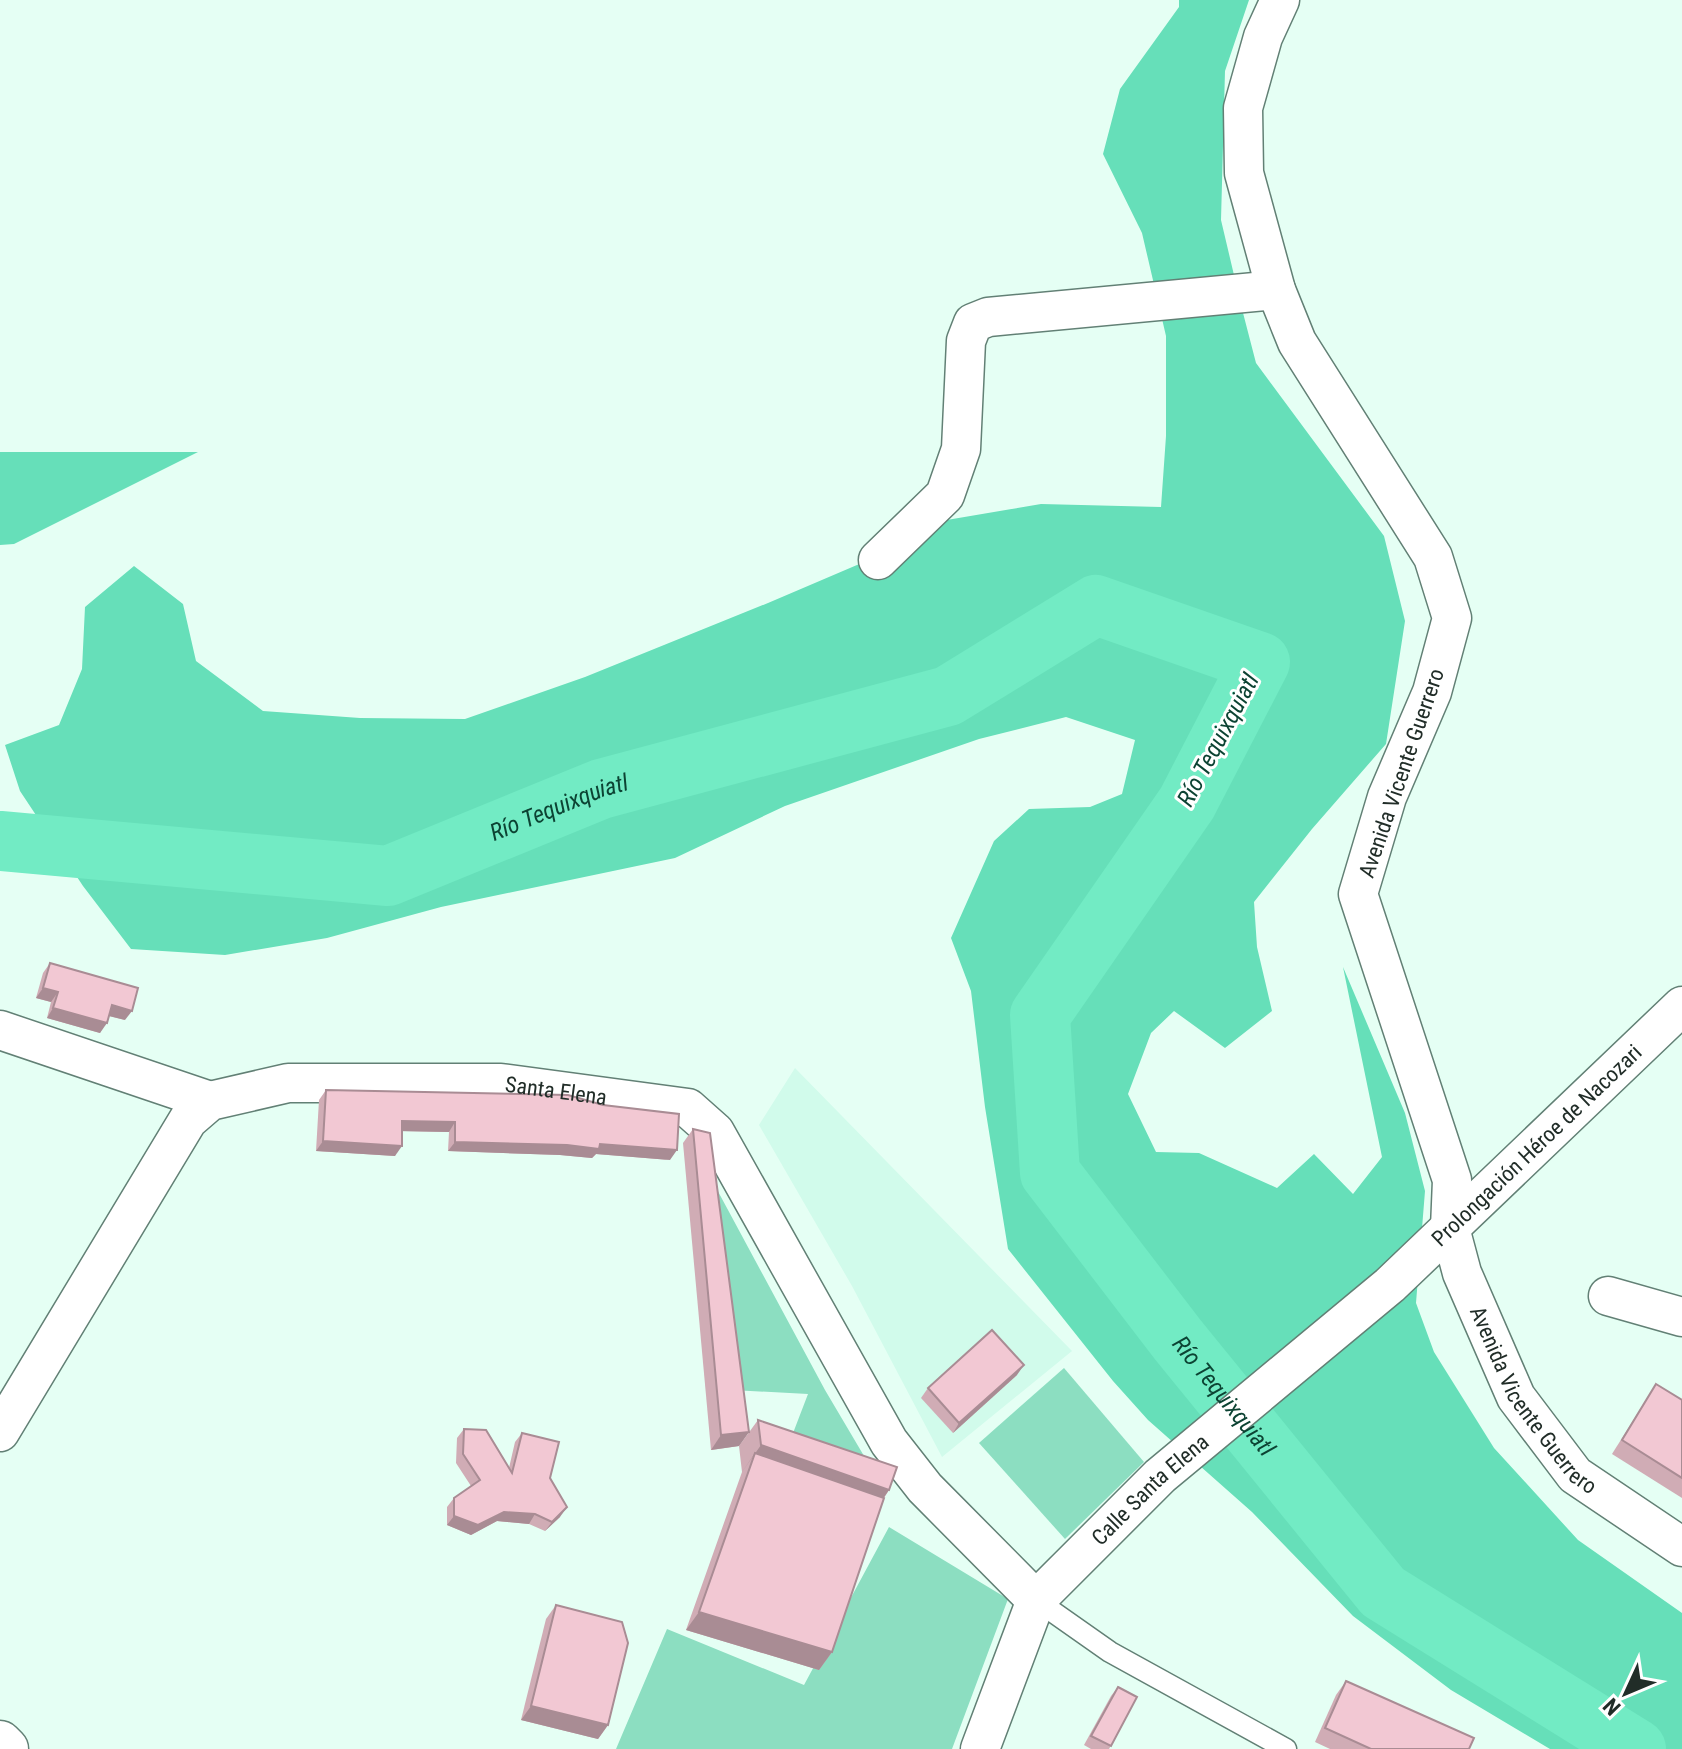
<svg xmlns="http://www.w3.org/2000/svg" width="1682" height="1749" font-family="'Roboto Condensed',sans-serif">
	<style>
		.built { fill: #d1fbeb }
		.green { fill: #8cdec1 }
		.forest { fill: #66dfb9 }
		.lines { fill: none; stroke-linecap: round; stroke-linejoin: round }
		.river { stroke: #72ebc4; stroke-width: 60 }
		.service-casing { stroke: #628075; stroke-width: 23 }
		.minor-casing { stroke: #628075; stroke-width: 41 }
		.secondary-casing { stroke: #628075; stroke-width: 47 }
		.service { stroke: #fff; stroke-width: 20 }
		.minor { stroke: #fff; stroke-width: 38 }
		.secondary { stroke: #fff; stroke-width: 44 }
		.wall { fill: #d0acb5 }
		.shaded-wall { fill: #a98c94 }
		.building { fill: #f2c8d3; stroke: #a98c94; stroke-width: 2 }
		.labels { text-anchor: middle; stroke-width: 6; stroke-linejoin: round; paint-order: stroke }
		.street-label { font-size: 22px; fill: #212d28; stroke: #fff }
		.water-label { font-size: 24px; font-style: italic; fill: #0c4333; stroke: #fff }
	</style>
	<rect width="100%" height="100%" fill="#e5fff4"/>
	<path class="built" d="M795 1068 1072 1351 942 1457 852 1286 759 1125Z"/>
	<g class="green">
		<path d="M707 1171 825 1390 880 1483 785 1454 808 1394 732 1390Z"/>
		<path d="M1064 1368 1144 1462 1065 1539 979 1443Z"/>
		<path d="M889 1527 1008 1599 952 1749H616L667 1629 804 1685Z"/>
	</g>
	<g class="forest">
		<path d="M1179 0H1249L1225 71 1221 220 1242 309 1256 363 1384 536 1405 621 1386 744 1312 829 1254 902 1257 947 1272 1011 1225 1048 1174 1011 1151 1033 1128 1094 1156 1152 1199 1153 1277 1188 1314 1154 1353 1194 1382 1157 1343 967 1405 1113 1425 1191 1416 1303 1434 1352 1494 1448 1578 1540 1682 1613V1749H1550L1451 1690 1353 1616 1252 1512 1148 1420 1113 1381 1008 1249 985 1107 971 991 951 938 994 841 1029 809 1090 807 1122 794 1135 740 1066 717 979 739 785 806 675 858 441 907 327 938 225 955 131 949 83 886 20 791 5 745 59 725 82 669 85 607 134 566 183 604 196 661 263 711 360 718 465 719 585 677 768 603 864 562 935 522 1041 504 1161 507 1166 436V336L1142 233 1103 154 1120 89 1179 7Z"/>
		<path d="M0 452H198L14 544 0 545Z"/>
	</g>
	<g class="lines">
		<path class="river" id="s1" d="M0 841 388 876 601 789 948 696 1096 605 1260 662 1187 803 1040 1015 1050 1173 1178 1340 1383 1592 1636 1749"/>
		<g class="service-casing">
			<path id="service" d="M1036 1600 1110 1652 1286 1749"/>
		</g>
		<g class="minor-casing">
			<g id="minor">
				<path id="s2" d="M1280 0 1263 37 1243 108 1244 173 1276 290 1297 342 1433 557 1452 618 1432 692 1387 797 1358 894 1452 1180 1450 1228 1462 1273 1516 1397 1575 1475 1682 1547"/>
				<path d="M878 560 945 495 961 449 966 341 973 323 988 317 1276 290"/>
				<path d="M0 1030 210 1101"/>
				<path d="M1608 1296 1682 1317"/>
				<path id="s3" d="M0 1432 188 1120 210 1101 288 1083H501L688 1108 715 1132 889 1442 925 1488 1036 1600"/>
				<path id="s4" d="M980 1749 1036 1600 1160 1476 1390 1285 1682 1006"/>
			</g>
		</g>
		<g class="secondary-casing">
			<path id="secondary" d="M0 1743 6 1749"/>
		</g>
		<use href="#service" class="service"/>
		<use href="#minor" class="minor"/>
		<use href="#secondary" class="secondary"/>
	</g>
	<g class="wall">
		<path d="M50 963 125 1020 109 1016 100 1033 47 1018 51 1002 36 998 43 973Z"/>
		<path d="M326 1090 670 1160 596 1154 592 1158 560 1155 448 1151 449 1132 402 1131 395 1156 316 1151 319 1100Z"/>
		<path d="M693 1129 749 1432 739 1446 711 1450 683 1143Z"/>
		<path d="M1017 1375 953 1433 921 1398 928 1388Z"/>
		<path d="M1656 1384 1682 1400V1498L1612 1454Z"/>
		<path d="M758 1420 889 1490 884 1498 832 1652 819 1670 686 1630 742 1472 739 1446Z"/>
		<path d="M464 1429 509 1468 515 1442 522 1433 550 1478 560 1517 545 1531 529 1524 497 1521 471 1535 447 1525V1507L454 1498 471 1486 456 1463 457 1438Z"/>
		<path d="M556 1605 608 1725 598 1739 521 1720 546 1619Z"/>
		<path d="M1346 1681 1469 1749H1330L1315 1742 1336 1695Z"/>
		<path d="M1118 1687 1137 1697 1109 1749H1091L1084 1745 1111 1696Z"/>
	</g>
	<g class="shaded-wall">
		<path d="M43 988 58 992 51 1002 36 998Z"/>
		<path d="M112 1005 132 1011 125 1020 105 1015Z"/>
		<path d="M53 1008 107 1023 100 1033 47 1018Z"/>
		<path d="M402 1121 455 1122 449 1132 395 1131Z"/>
		<path d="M323 1141 402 1146 395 1156 316 1151Z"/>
		<path d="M455 1142 600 1144 677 1150 670 1160 596 1154 592 1158 560 1155 448 1151Z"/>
		<path d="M1024 1365 1017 1375 953 1433 959 1423Z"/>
		<path d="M749 1432 739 1446 711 1450 721 1435Z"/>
		<path d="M761 1445 889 1490 871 1516 755 1453 742 1472Z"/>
		<path d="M567 1507 560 1517 545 1531 552 1522Z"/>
		<path d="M504 1512 535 1514 529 1524 497 1521 471 1535 447 1525 454 1516Z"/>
		<path d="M699 1612 832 1652 819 1670 686 1630Z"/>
		<path d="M531 1706 608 1725 598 1739 521 1720Z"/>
	</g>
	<g class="building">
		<path d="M50 963 138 988 132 1011 112 1005 107 1023 53 1008 58 992 43 988Z"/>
		<path d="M326 1090 568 1095 603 1105 679 1114 677 1150 600 1144 599 1149 567 1145 455 1142V1122L402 1121V1146L323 1141Z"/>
		<path d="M693 1129 710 1133 749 1432 721 1435Z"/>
		<path d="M992 1330 1024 1365 959 1423 928 1388Z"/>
		<path d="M1656 1384 1682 1400V1478L1622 1440Z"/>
		<path d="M758 1420 897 1467 889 1490 761 1445Z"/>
		<path d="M464 1429 486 1430 512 1473 522 1433 559 1442 550 1478 567 1507 552 1522 535 1514 504 1512 478 1525 454 1516V1498L480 1480 463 1454Z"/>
		<path d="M755 1453 884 1498 832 1652 699 1612Z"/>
		<path d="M556 1605 622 1622 628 1643 608 1725 531 1706Z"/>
		<path d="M1346 1681 1474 1738 1469 1749H1371L1325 1728Z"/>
		<path d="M1118 1687 1137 1697 1111 1746 1091 1736Z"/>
	</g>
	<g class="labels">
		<g class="street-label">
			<text transform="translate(1401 773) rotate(-71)" y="8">Avenida Vicente Guerrero</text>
			<text dy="8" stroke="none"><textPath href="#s3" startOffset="742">Santa Elena</textPath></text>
			<text dy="8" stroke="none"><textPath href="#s4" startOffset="836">Prolongación Héroe de Nacozari</textPath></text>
			<text dy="8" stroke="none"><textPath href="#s2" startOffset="1510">Avenida Vicente Guerrero</textPath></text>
			<text dy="8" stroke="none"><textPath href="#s4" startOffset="318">Calle Santa Elena</textPath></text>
		</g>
		<g class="water-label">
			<text transform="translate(1218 740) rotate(-62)" y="8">Río Tequixquiatl</text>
			<text dy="8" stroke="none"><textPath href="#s1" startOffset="574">Río Tequixquiatl</textPath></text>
			<text dy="8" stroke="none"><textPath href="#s1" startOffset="2184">Río Tequixquiatl</textPath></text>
		</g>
	</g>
	<g transform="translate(1626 1693) rotate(226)" stroke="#ffffff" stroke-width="6" paint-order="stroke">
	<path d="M0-6L14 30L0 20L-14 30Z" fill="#212d28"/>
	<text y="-12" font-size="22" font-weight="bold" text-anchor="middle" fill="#212d28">N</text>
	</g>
</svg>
